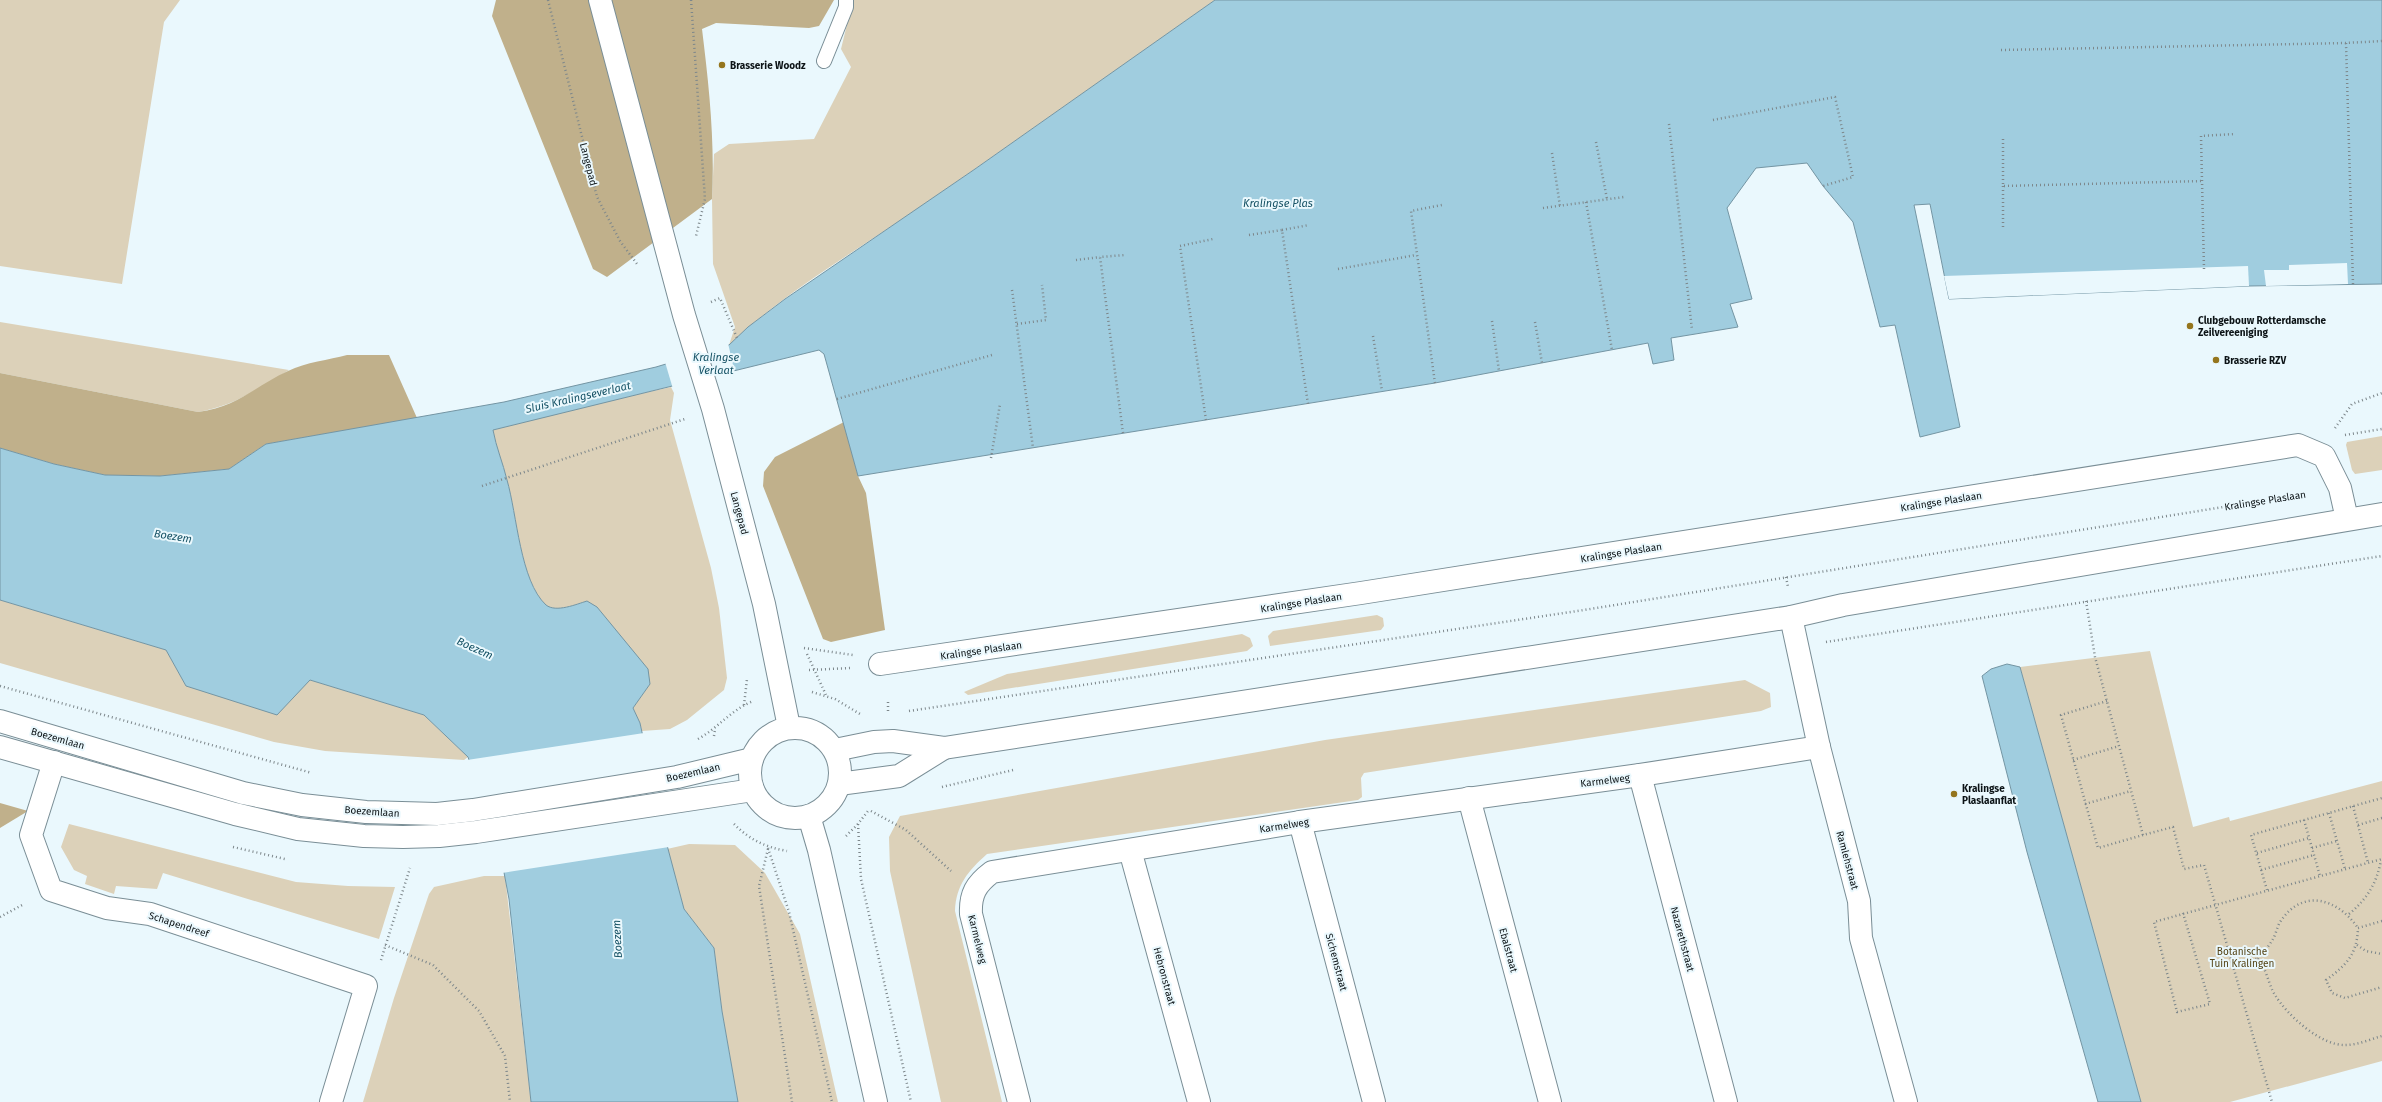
<svg xmlns="http://www.w3.org/2000/svg" width="2382" height="1102" font-family="'Fira Sans',sans-serif">
	<style>
		.green { fill: #dcd1b9 }
		.forest { fill: #c0b08b }
		.water { fill: #a0cddf; stroke: #7495a3 }
		.pier { fill: #eaf8fd }
		.lines { fill: none; stroke-linecap: round; stroke-linejoin: round }
		.lane-casing { stroke: #7a8e96; stroke-width: 16 }
		.street-casing { stroke: #7a8e96; stroke-width: 24 }
		.secondary-casing { stroke: #7a8e96; stroke-width: 24 }
		.path { stroke: #7d878b; stroke-width: 2.5; stroke-dasharray: 1 3; stroke-linecap: butt }
		.lane { stroke: #fff; stroke-width: 14 }
		.street { stroke: #fff; stroke-width: 22 }
		.secondary { stroke: #fff; stroke-width: 22 }
		.poi-dot { fill: #94751d; stroke: #eaf8fd; stroke-width: 1.5 }
		.labels { text-anchor: middle; stroke-width: 4; stroke-linejoin: round; paint-order: stroke }
		.poi-label { font-size: 10px; font-weight: bold; fill: #0c1316; stroke: #eaf8fd; text-anchor: start }
		.street-label { font-size: 10px; fill: #0c1316; stroke: #eaf8fd }
		.park-label { font-size: 10px; fill: #544315; stroke: #eaf8fd }
		.water-label { font-size: 11px; font-style: italic; fill: #165265; stroke: #eaf8fd }
	</style>
	<rect width="100%" height="100%" fill="#eaf8fd"/>
	<g class="green">
		<path d="M0 0H180L164 22 122 284 0 266Z"/>
		<path d="M853 0H1215C1116 70 1017 140 917 209 856 251 782 294 729 345L735 327 713 264 712 199 714 154 729 144 814 139 851 67 841 49Z"/>
		<path d="M0 322 289 370C260 388 232 407 198 412L0 373Z"/>
		<path d="M671 387 674 393 670 420 711 568 719 608 727 678 724 690 687 720 670 729 642 731 640 723 633 708 650 684 587 601C577 604 556 614 546 605 520 580 517 514 507 480 503 463 496 448 493 430L571 409Z"/>
		<path d="M2382 436V470L2355 474 2352 470 2346 445 2347 442Z"/>
		<path d="M0 600 166 650 186 686 310 680 424 715 468 757 464 760 325 751 274 742 0 663Z"/>
		<path d="M1377 615 1383 618 1384 626 1381 630 1270 646 1268 636 1273 631Z"/>
		<path d="M1242 634 1250 638 1253 646 1247 651 968 695 964 692 1007 674Z"/>
		<path d="M2150 651 2193 827 2229 817 2230 821 2382 781V1061L2230 1102H2141L2020 667Z"/>
		<path d="M1745 680 1770 693 1771 707 1761 711 1364 773 1361 778 1362 797 1358 800 987 854C968 871 956 885 955 911L1002 1102H941L890 871 889 837 900 816 1325 740Z"/>
		<path d="M69 824 296 882 348 886 395 887 379 939 163 873 157 889 116 886 114 894 85 884 87 876 74 870 61 847Z"/>
		<path d="M689 844 735 845 765 873 800 934 838 1102H738L722 1011 714 948 684 909 667 849Z"/>
		<path d="M484 876H505L531 1102H363L394 998 429 894 434 887Z"/>
	</g>
	<g class="forest">
		<path d="M496 0H834L819 26 809 28 716 23 702 29C709 86 715 141 712 199L607 277 593 269 492 16Z"/>
		<path d="M347 355H389L417 418 266 444 229 469 160 476 105 475 54 464 0 448V373L198 412C238 407 255 386 288 371 306 362 329 360 347 355Z"/>
		<path d="M844 422 858 476 866 493 885 630 831 642 823 639 763 486 764 472 775 457Z"/>
		<path d="M0 803 28 811 0 828Z"/>
	</g>
	<g class="water">
		<path d="M1215 0H2382V284L2249 286 1949 299 1930 204 1914 205 1960 427 1920 437 1895 325 1880 327 1853 222 1823 186 1807 163 1756 168 1727 208 1752 299 1730 304 1738 327 1671 338 1674 360 1653 364 1648 343 1435 383 858 476 824 354 819 350 493 430C496 447 503 463 507 480 517 514 520 581 546 605 556 613 577 604 587 601L597 607 648 669 650 684 633 708 640 723 663 830 684 909 714 948 722 1011 738 1102H531L509 899 499 846 468 757 424 715 310 680 277 715 186 686 166 650 0 600V448L54 464 105 475 160 476 229 469 266 444 504 402 656 367 729 345 748 327 785 299 975 169Z"/>
		<path d="M2007 664 2020 667 2141 1102H2098L2027 852 1982 676 1991 669Z"/>
	</g>
	<g class="pier">
		<path d="M2347 263 2348 284 2266 286 2264 270H2289V265Z"/>
		<path d="M2248 266 2249 286 1949 299 1944 276Z"/>
		<path d="M728 343 735 374 673 389 665 362Z"/>
		<path d="M644 733 669 847 502 873 497 847 467 760Z"/>
	</g>
	<g class="lines">
		<g class="lane-casing">
			<path id="lane" d="M824 61 846 7V0"/>
		</g>
		<g class="street-casing">
			<g id="street">
				<path d="M600 0 684 315 713 409 764 604 789 727"/>
				<path d="M1791 617 1819 747 1859 901 1861 938 1906 1102"/>
				<path d="M880 664 1361 593 2298 445 2324 456 2340 488 2347 519"/>
				<path d="M54 762 31 835 51 890 107 908 150 914 366 986 331 1102"/>
				<path d="M1640 775 1726 1102"/>
				<path d="M1469 798 1550 1102"/>
				<path d="M809 816 819 850 876 1102"/>
				<path d="M1300 822 1374 1102"/>
				<path d="M1130 850 1199 1102"/>
				<path d="M1019 1102 971 914C970 894 976 884 992 872L1300 822 1640 775 1819 747"/>
			</g>
		</g>
		<g class="secondary-casing">
			<g id="secondary">
				<path d="M0 721 243 793 302 805 366 812 437 814 473 810 677 777 752 759"/>
				<circle cx="795" cy="773" r="45"/>
				<path d="M0 747 235 814 298 829 364 836 403 837 439 836 476 832 753 790"/>
				<path d="M835 750 874 742 893 741 944 748 1791 617 1843 605 2382 514"/>
				<path d="M839 784 899 776 944 748"/>
			</g>
		</g>
		<g class="path">
			<path d="M548 0 597 197 620 241 637 264"/>
			<path d="M691 0 705 199 696 236"/>
			<path d="M2001 50 2346 43"/>
			<path d="M1713 120 1835 97 1853 177 1823 186"/>
			<path d="M1669 124 1692 330"/>
			<path d="M2003 139V186L2203 181"/>
			<path d="M1596 142 1607 199"/>
			<path d="M1552 153 1560 206"/>
			<path d="M1586 202 1612 350"/>
			<path d="M1543 208 1624 197"/>
			<path d="M2003 227V186"/>
			<path d="M1282 230 1309 225"/>
			<path d="M1249 235 1282 230 1308 404"/>
			<path d="M1076 260 1100 257"/>
			<path d="M1338 269 1416 255"/>
			<path d="M2204 269 2201 136 2235 134"/>
			<path d="M2353 284 2346 43 2382 41"/>
			<path d="M1012 290 1033 448"/>
			<path d="M711 302 720 298 737 338"/>
			<path d="M1492 321 1499 371"/>
			<path d="M1535 322 1542 363"/>
			<path d="M1017 324 1046 320 1042 285"/>
			<path d="M1373 336 1382 391"/>
			<path d="M1435 383 1411 211 1442 205"/>
			<path d="M837 399 992 355"/>
			<path d="M1206 420 1180 246 1213 239"/>
			<path d="M2335 428 2352 404 2382 393"/>
			<path d="M1123 433 1100 257 1125 255"/>
			<path d="M2345 435 2382 429"/>
			<path d="M991 458 1000 404"/>
			<path d="M482 486 685 419"/>
			<path d="M1786 577 1788 587"/>
			<path d="M2086 601 2095 657 2143 835 2173 827 2184 869 2204 865 2272 1102"/>
			<path d="M1826 642 2382 556"/>
			<path d="M804 648 853 655"/>
			<path d="M807 654 826 695"/>
			<path d="M809 670 851 668"/>
			<path d="M0 686 312 773"/>
			<path d="M812 692 835 699 860 714"/>
			<path d="M2107 701 2061 715 2098 848 2143 835"/>
			<path d="M744 705 747 679"/>
			<path d="M888 711V702"/>
			<path d="M909 711 1584 610 2304 494"/>
			<path d="M714 736 715 729"/>
			<path d="M698 739C718 728 731 710 753 701"/>
			<path d="M2073 760 2119 746"/>
			<path d="M942 787 1013 770"/>
			<path d="M2085 804 2131 791"/>
			<path d="M2353 806 2368 863"/>
			<path d="M871 811 906 830 951 871"/>
			<path d="M2329 813 2345 869"/>
			<path d="M2304 820 2320 876"/>
			<path d="M734 824C750 840 765 847 787 851"/>
			<path d="M858 824 861 879 911 1102"/>
			<path d="M2358 825 2382 818"/>
			<path d="M846 836 858 824 868 811"/>
			<path d="M233 847 285 859"/>
			<path d="M768 848 789 912 832 1102"/>
			<path d="M2312 848 2337 841"/>
			<path d="M768 849 759 886 792 1102"/>
			<path d="M2257 853 2309 838"/>
			<path d="M2261 870 2314 855"/>
			<path d="M2267 890 2251 835 2382 798"/>
			<path d="M2183 913 2210 1004 2177 1012 2154 922 2382 859"/>
			<path d="M2349 914C2367 899 2377 883 2381 860"/>
			<path d="M0 917 24 904"/>
			<path d="M2382 921 2358 928C2357 954 2347 965 2326 980L2332 993 2345 998 2382 987"/>
			<path d="M385 945 433 965 479 1011 505 1056 510 1102"/>
			<path d="M2357 945 2366 951 2382 954"/>
			<path d="M2258 959C2263 953 2269 946 2273 939 2276 934 2277 927 2280 922 2303 887 2338 899 2358 928"/>
			<path d="M381 960 410 868"/>
			<path d="M2232 964 2251 959H2258C2267 969 2268 984 2275 995 2288 1016 2321 1046 2346 1045 2358 1045 2371 1039 2382 1036"/>
		</g>
		<use href="#lane" class="lane"/>
		<use href="#street" class="street"/>
		<use href="#secondary" class="secondary"/>
	</g>
	<g class="poi-dot">
		<circle cx="722" cy="65" r="4"/>
		<circle cx="2190" cy="326" r="4"/>
		<circle cx="2216" cy="360" r="4"/>
		<circle cx="1954" cy="794" r="4"/>
	</g>
	<g class="labels">
		<g class="poi-label">
			<text x="730" y="69">Brasserie Woodz</text>
			<text x="2198" y="324">Clubgebouw Rotterdamsche<tspan x="2198" dy="12">Zeilvereeniging</tspan></text>
			<text x="2224" y="364">Brasserie RZV</text>
			<text x="1962" y="792">Kralingse<tspan x="1962" dy="12">Plaslaanflat</tspan></text>
		</g>
		<g class="street-label">
			<text transform="translate(589 164) rotate(76)" y="4">Langepad</text>
			<text transform="translate(2265 500) rotate(-9)" y="4">Kralingse Plaslaan</text>
			<text transform="translate(1941 501) rotate(-9)" y="4">Kralingse Plaslaan</text>
			<text transform="translate(740 513) rotate(75)" y="4">Langepad</text>
			<text transform="translate(1621 552) rotate(-9)" y="4">Kralingse Plaslaan</text>
			<text transform="translate(1301 602) rotate(-9)" y="4">Kralingse Plaslaan</text>
			<text transform="translate(981 650) rotate(-8)" y="4">Kralingse Plaslaan</text>
			<text transform="translate(58 738) rotate(16)" y="4">Boezemlaan</text>
			<text transform="translate(693 772) rotate(-13)" y="4">Boezemlaan</text>
			<text transform="translate(1605 780) rotate(-7)" y="4">Karmelweg</text>
			<text transform="translate(372 811) rotate(4)" y="4">Boezemlaan</text>
			<text transform="translate(1284 825) rotate(-9)" y="4">Karmelweg</text>
			<text transform="translate(1848 860) rotate(75)" y="4">Ramlehstraat</text>
			<text transform="translate(179 924) rotate(18)" y="4">Schapendreef</text>
			<text transform="translate(978 939) rotate(76)" y="4">Karmelweg</text>
			<text transform="translate(1683 939) rotate(75)" y="4">Nazarethstraat</text>
			<text transform="translate(1509 950) rotate(75)" y="4">Ebalstraat</text>
			<text transform="translate(1337 962) rotate(75)" y="4">Sichemstraat</text>
			<text transform="translate(1165 976) rotate(75)" y="4">Hebronstraat</text>
		</g>
		<g class="park-label">
			<text x="2242" y="955">Botanische<tspan x="2242" dy="12">Tuin Kralingen</tspan></text>
		</g>
		<g class="water-label">
			<text x="1278" y="207">Kralingse Plas</text>
			<text x="716" y="361">Kralingse<tspan x="716" dy="13">Verlaat</tspan></text>
			<text transform="translate(578 397) rotate(-13)" y="4">Sluis Kralingseverlaat</text>
			<text transform="translate(173 536) rotate(9)" y="4">Boezem</text>
			<text transform="translate(475 648) rotate(24)" y="4">Boezem</text>
			<text transform="translate(617 939) rotate(-93)" y="4">Boezem</text>
		</g>
	</g>
</svg>
